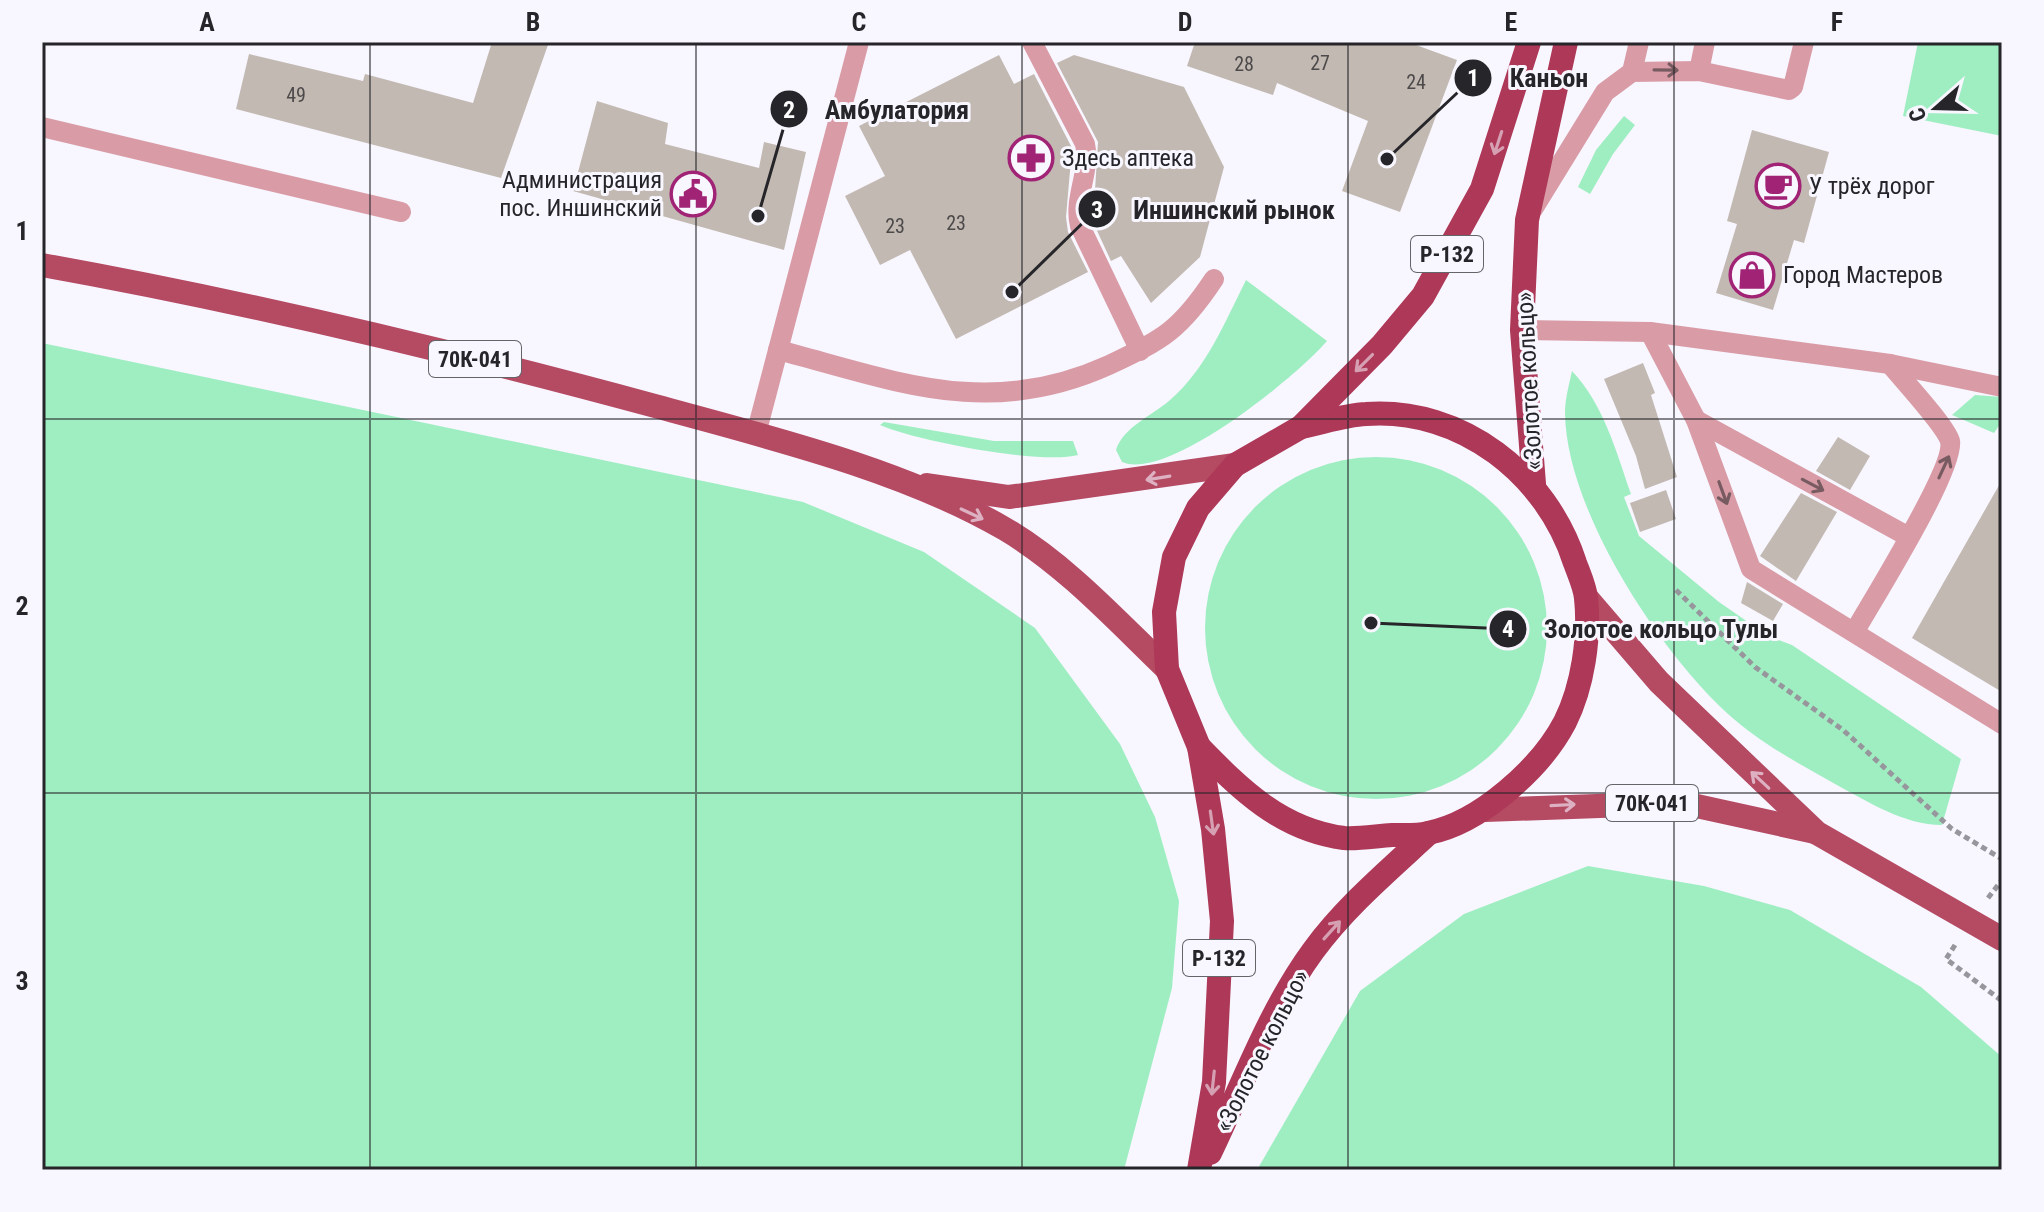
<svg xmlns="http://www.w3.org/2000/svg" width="2044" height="1212" font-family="'Roboto Condensed',sans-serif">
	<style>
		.green { fill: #9feec2 }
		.building { fill: #c2b9b2 }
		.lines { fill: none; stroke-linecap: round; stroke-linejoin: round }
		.path { stroke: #97969c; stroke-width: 5; stroke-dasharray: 6 4; stroke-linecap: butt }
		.service { stroke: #d99ca6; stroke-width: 20 }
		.primary { stroke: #b54a63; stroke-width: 24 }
		.trunk { stroke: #ad3857; stroke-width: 24 }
		.oneway { stroke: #775b61 }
		.oneway2 { stroke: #d6a0b3 }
		.oneway3 { stroke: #ddb1c1 }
		.grid { fill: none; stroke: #262529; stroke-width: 2; stroke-opacity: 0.55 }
		.labels { text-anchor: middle; stroke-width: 6; stroke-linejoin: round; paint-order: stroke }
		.number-label { font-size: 20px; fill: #4d4a4b }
		.shield { fill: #f8f6ff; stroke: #656469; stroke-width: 2 }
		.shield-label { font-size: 22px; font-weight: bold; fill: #262529 }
		.poi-label { font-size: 24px; fill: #262529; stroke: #f8f6ff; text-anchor: start }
		.street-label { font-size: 24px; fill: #262529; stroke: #f8f6ff }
		.leader { fill: none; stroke: #262529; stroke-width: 3 }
		.callout-dot { fill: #262529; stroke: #f8f6ff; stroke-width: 3 }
		.mark-label { font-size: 24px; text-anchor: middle; font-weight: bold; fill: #fff }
		.callout-label { font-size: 26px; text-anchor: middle; font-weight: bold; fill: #262529; stroke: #f8f6ff; stroke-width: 6; stroke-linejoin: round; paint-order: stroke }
		.neatline { fill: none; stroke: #262529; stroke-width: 3 }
		.grid-label { font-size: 26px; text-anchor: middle; font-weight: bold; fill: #262529 }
	</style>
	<rect width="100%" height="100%" fill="#f8f6ff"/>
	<g class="green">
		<path d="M1918 42H2002V136L1903 116Z"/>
		<path d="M1624 116 1635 125 1613 154 1590 194 1578 187 1596 150Z"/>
		<path d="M1246 280 1327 341C1297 376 1168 482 1122 462L1116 450C1123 427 1152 416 1170 400 1206 369 1225 322 1246 280Z"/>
		<path d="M42 343 803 502 924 552 1035 628 1120 744 1155 817 1179 901 1172 988 1124 1170H42Z"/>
		<path d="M1572 371C1604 405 1616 451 1631 494L1624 497 1639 536 1719 602 1768 636 1792 645 1961 759 1942 825C1904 825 1869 802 1835 784 1798 763 1760 743 1728 714 1659 651 1566 510 1565 413 1565 399 1569 385 1572 371Z"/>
		<path d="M1975 395 2002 397V421L1994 433 1952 415Z"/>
		<path d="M884 422 994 441H1073L1078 455C1041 465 917 441 880 425Z"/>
		<circle cx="1376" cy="628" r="171"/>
		<path d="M1588 866 1704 886 1790 910 1921 987 2002 1057V1170H1257L1360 991 1464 914Z"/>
	</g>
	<g class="building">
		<path d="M492 42H549L501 178 236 109 249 54 363 81 365 74 473 103Z"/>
		<path d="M1195 42H1408L1457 60 1400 212 1342 191 1368 121 1277 83 1273 95 1187 66Z"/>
		<path d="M999 55 1014 84 1034 74 1072 148 1066 217 1068 232 1088 272 956 339 910 250 880 265 845 196 885 176 859 126Z"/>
		<path d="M1074 55 1184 87 1224 167 1200 257 1151 303 1121 256 1111 261 1093 222 1098 142 1057 63Z"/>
		<path d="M597 101 668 123 665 144 759 168 764 142 806 152 784 250 573 191Z"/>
		<path d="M1752 130 1829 152 1804 243 1794 240 1773 310 1716 293 1737 224 1727 221Z"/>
		<path d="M1643 363 1655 393 1651 395 1677 477 1645 489 1636 456 1604 379Z"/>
		<path d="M1838 437 1870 456 1850 490 1816 471Z"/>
		<path d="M2002 480V692L1912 638Z"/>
		<path d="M1666 490 1676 519 1640 532 1630 503Z"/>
		<path d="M1801 493 1837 512 1796 581 1760 556Z"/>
		<path d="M1747 582 1783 604 1773 621 1741 603Z"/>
	</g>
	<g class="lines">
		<g class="path">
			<path d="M1676 590 1755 667 1843 730 1952 829 2002 859"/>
			<path d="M1988 898 2002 880"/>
			<path d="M1955 945 1946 959 2002 1001"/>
		</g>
		<g class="service">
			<path d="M1032 42 1085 144C1091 172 1073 198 1080 226L1140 351"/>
			<path d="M1699 71 1705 42"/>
			<path d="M1632 72 1639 42"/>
			<path d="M42 127 401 212"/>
			<path d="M1533 209 1605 92 1632 72 1699 71 1789 90 1793 87 1804 42"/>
			<path d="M1522 330 1650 332 1890 364 2002 387"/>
			<path d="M1650 332 1696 420 1751 569 2002 724"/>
			<path d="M778 350C897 381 988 420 1109 365 1163 340 1181 329 1214 279"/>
			<path d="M1696 420 1909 537"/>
			<path d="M756 434 859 42"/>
			<path d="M1855 631C1872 601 1956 467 1950 441 1945 425 1903 380 1890 364"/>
		</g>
		<g class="primary">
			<path d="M42 265C248 302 452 351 655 406 768 437 904 470 1005 529 1066 565 1116 620 1167 669"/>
			<path d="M927 485 1009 497 1235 465"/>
			<path d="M1586 597 1659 682 1817 833 2002 939"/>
			<path d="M1485 810 1683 803 1815 832"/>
		</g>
		<g class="trunk">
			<path d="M1534 484 1522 330 1527 220 1566 42"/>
			<path d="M1199 747C1240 789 1281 830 1344 838 1359 839 1376 836 1392 835 1403 835 1417 836 1428 833 1480 823 1541 768 1565 722 1583 686 1590 637 1586 598 1585 587 1579 574 1575 563 1547 475 1462 407 1366 414 1344 415 1322 423 1301 427"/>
			<path d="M1210 1153C1242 1087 1269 1011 1313 951 1345 907 1389 870 1429 833"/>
			<path d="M1199 1170 1214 1082 1222 921 1213 829 1199 747 1167 669 1164 612 1174 557 1198 508 1235 465 1301 427 1382 345 1423 296 1482 189 1529 42"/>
		</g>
	</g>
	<defs><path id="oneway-shaft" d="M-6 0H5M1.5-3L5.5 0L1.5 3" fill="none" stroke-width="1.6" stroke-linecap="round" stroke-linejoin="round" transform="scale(2)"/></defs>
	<g class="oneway">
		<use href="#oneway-shaft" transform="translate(1666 70) rotate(1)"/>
		<use href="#oneway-shaft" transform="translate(1944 467) rotate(-65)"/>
		<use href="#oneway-shaft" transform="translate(1813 485) rotate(28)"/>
		<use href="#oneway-shaft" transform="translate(1723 493) rotate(70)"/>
	</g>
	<g class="oneway2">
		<use href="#oneway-shaft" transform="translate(1498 143) rotate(108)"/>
		<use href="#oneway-shaft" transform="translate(1364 363) rotate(135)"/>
		<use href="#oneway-shaft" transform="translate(1212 823) rotate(82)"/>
		<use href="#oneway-shaft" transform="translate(1332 930) rotate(-48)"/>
		<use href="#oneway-shaft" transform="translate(1213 1083) rotate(96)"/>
	</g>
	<g class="oneway3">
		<use href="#oneway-shaft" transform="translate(1158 478) rotate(171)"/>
		<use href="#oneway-shaft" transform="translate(972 514) rotate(25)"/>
		<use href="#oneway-shaft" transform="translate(1760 780) rotate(-137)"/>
		<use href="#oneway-shaft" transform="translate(1563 805) rotate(-3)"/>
	</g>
	<path class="grid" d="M370 42V1170M696 42V1170M1022 42V1170M1348 42V1170M1674 42V1170M42 419H2002M42 793H2002"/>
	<defs>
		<g id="pharmacy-ring" transform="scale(2.3)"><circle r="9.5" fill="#f8f6ff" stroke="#a12375" stroke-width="1.5"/><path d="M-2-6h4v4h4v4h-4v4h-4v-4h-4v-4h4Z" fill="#a12375"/></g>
		<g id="cafe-ring" transform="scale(2.3)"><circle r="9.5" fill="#f8f6ff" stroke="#a12375" stroke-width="1.5"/><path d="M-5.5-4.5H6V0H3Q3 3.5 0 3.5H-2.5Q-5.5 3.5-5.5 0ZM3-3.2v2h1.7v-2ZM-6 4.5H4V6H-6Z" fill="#a12375"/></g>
		<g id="civic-ring" transform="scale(2.3)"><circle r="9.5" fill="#f8f6ff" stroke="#a12375" stroke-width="1.5"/><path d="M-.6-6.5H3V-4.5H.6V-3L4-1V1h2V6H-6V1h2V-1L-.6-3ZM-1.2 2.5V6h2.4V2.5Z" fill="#a12375"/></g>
		<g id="shop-ring" transform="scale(2.3)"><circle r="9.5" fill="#f8f6ff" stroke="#a12375" stroke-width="1.5"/><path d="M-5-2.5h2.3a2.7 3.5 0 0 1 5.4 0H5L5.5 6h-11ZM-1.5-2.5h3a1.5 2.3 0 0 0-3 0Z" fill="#a12375"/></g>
	</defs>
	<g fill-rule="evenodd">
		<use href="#pharmacy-ring" x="1031" y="158"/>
		<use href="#cafe-ring" x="1778" y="186"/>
		<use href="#civic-ring" x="693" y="194"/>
		<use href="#shop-ring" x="1752" y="275"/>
	</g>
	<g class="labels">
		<g class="number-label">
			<text x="1320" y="70">27</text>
			<text x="1244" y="71">28</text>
			<text x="1416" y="89">24</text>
			<text x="296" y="102">49</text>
			<text x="956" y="230">23</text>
			<text x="895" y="233">23</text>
		</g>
		<g class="shield">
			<rect x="1411" y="236" width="72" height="36" rx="6"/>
			<rect x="429" y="341" width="92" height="36" rx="6"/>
			<rect x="1606" y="785" width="92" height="36" rx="6"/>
			<rect x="1183" y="940" width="72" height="36" rx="6"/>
		</g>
		<g class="shield-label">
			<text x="1447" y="262">Р-132</text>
			<text x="475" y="367">70К-041</text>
			<text x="1652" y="811">70К-041</text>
			<text x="1219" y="966">Р-132</text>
		</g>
		<g class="poi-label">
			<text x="1062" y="166">Здесь аптека</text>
			<text x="662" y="188" text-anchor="end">Администрация<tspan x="662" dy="28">пос. Иншинский</tspan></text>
			<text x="1809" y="194">У трёх дорог</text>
			<text x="1783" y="283">Город Мастеров</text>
		</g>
		<g class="street-label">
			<text transform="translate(1529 381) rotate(-93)" y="8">«Золотое кольцо»</text>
			<text transform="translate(1262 1051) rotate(-63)" y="8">«Золотое кольцо»</text>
		</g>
	</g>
	<path class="leader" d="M1387 159L1473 78M758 216L789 109M1012 292L1097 209M1371 623L1508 629"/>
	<g class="callout-dot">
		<circle cx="1387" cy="159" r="8"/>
		<circle cx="758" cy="216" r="8"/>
		<circle cx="1012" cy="292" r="8"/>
		<circle cx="1371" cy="623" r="8"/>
		<circle cx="1473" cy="78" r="20"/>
		<circle cx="789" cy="109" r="20"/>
		<circle cx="1097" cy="209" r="20"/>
		<circle cx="1508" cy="629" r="20"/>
	</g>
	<g class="mark-label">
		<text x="1473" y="86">1</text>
		<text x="789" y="118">2</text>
		<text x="1097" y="218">3</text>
		<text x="1508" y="637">4</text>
	</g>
	<g class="callout-label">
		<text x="1549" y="87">Каньон</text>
		<text x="897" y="119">Амбулатория</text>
		<text x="1234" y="219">Иншинский рынок</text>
		<text x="1661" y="638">Золотое кольцо Тулы</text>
	</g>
	<rect width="2044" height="1212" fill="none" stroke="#f8f6ff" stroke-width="88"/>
	<g transform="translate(1936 108) rotate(250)" stroke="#f8f6ff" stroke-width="6" paint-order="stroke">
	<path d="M0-6L14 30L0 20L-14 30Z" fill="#262529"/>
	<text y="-12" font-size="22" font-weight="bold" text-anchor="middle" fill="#262529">С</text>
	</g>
	<rect x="44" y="44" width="1956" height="1124" class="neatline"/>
	<g class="grid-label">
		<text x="207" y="31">A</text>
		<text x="533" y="31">B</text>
		<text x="859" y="31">C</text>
		<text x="1185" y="31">D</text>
		<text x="1511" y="31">E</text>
		<text x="1837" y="31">F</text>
		<text x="22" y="240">1</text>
		<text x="22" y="615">2</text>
		<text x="22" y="990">3</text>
	</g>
</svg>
